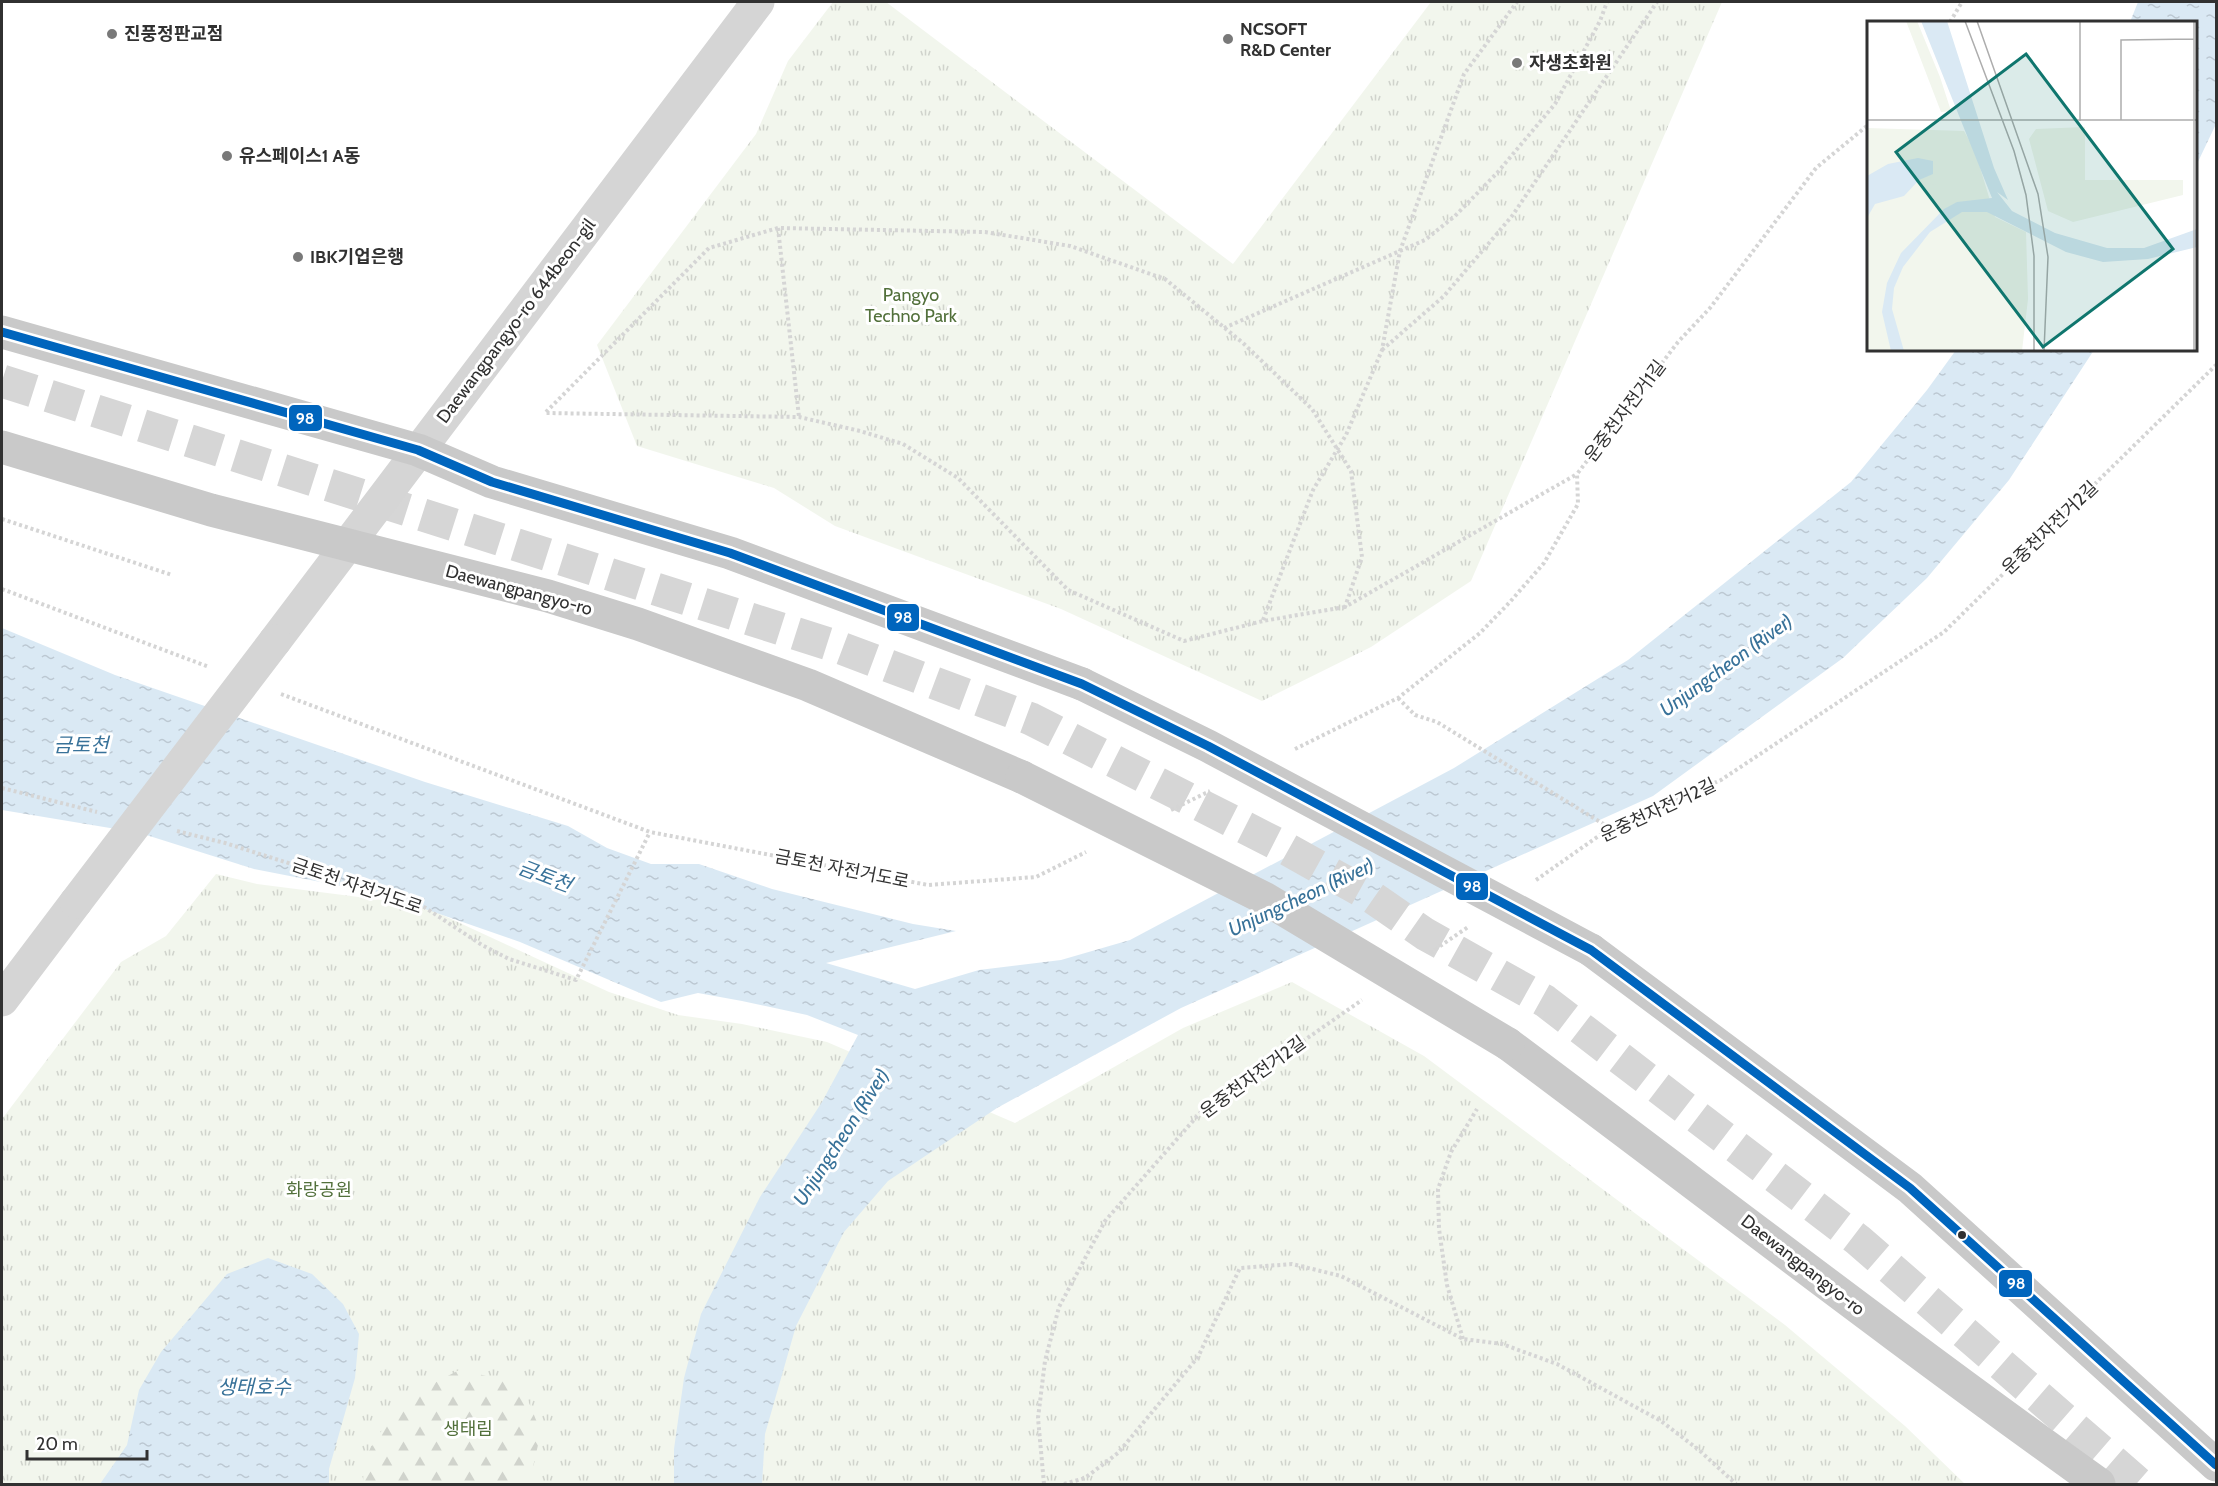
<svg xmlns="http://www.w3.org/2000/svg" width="2218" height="1486" font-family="Cabin,'Noto Sans KR',sans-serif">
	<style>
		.grass { fill: url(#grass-tufts) }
		.forest { fill: url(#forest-firs) }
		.water { fill: url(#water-ripples) }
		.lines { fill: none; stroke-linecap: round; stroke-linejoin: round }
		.primary-tunnel { stroke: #d6d6d6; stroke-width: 33; stroke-dasharray: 33 16; stroke-linecap: butt }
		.path { stroke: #d5d5d5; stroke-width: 4; stroke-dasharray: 3 3; stroke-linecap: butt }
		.tertiary { stroke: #d5d5d5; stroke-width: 33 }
		.primary { stroke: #c9c9c9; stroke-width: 33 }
		.tertiary-bridge { stroke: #d5d5d5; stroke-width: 33 }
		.primary-bridge { stroke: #c9c9c9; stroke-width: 33 }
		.bus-1-casing { stroke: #fff; stroke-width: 14 }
		.bus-1 { stroke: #0065bd; stroke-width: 9 }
		.poi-dot { fill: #797979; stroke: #fff; stroke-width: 2 }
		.bus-dot { fill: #313131; stroke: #fff; stroke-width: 2 }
		.labels { text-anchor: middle; stroke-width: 6; stroke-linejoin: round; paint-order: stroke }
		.poi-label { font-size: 18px; font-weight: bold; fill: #313131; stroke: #fff; text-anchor: start }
		.park-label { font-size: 18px; fill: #52703b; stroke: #fff }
		.street-label { font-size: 18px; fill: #313131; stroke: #fff }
		.water-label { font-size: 20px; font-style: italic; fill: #387299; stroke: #fff }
		.inset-road { fill: none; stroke: #adadad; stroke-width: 1.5 }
		.view { fill: #0f766e; fill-opacity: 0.15; stroke: #0f766e; stroke-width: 3 }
		.inset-edge { fill: none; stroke: #313131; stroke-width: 3 }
		.line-badge { stroke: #fff; stroke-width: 2 }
		.badge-label { font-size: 16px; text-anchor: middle; font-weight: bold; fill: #fff }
	</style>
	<defs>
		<pattern id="grass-tufts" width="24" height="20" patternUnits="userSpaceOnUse" patternTransform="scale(1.5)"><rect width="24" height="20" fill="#f2f6ed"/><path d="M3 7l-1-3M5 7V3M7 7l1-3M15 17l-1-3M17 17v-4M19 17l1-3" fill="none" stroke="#d0d3cc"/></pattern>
		<pattern id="forest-firs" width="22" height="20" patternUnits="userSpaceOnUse" patternTransform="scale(1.5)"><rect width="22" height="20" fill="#f2f6ed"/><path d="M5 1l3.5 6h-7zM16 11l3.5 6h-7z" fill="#d0d3cc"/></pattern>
		<pattern id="water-ripples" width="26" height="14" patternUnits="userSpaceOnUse" patternTransform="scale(1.5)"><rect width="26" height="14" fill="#dae9f4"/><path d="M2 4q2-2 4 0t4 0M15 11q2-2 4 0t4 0" fill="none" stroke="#bcc8d2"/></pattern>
	</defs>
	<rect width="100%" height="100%" fill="#fff"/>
	<g class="grass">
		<path d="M833 2H886L1233 264 1431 2H1722L1471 581 1371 647 1262 701 1061 609 835 526 774 488 637 446 597 345 756 134 788 61Z"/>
		<path d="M216 874 257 884 421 905 609 992 678 1015 742 1024 827 1042 1015 1123 1183 1028 1292 982 1424 1056 1785 1325 1905 1426 1965 1484H2V1119L121 962 166 936Z"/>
	</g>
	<path class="forest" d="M461 1369 522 1386 541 1432 529 1484H363L364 1459 400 1401Z"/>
	<g class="water">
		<path d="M2138 2H2216V124L2196 166V22H2130Z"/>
		<path d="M1956 350H2094L2009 480 1927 578 1843 658 1653 796 1181 1008 997 1108 888 1181 844 1232 796 1326 765 1434 762 1484H674V1449L684 1378 701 1314 760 1197 822 1102 858 1035 807 1015 742 1001 698 993 661 1002 520 942 382 894 254 869 140 833 2 810V628L115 675 425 782 568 826 607 848 651 864H699L772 889 913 924 956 931 826 963 915 989 979 970 1061 960 1130 940 1454 768 1628 660 1851 482 1927 390Z"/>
		<path d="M268 1258 312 1274 343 1304 359 1334 355 1378 329 1469V1484H100L127 1445 139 1390 161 1352 227 1274Z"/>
	</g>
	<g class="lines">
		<path class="primary-tunnel" d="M2 381 838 647 1031 719 1285 848 1369 895 1425 934 1545 1001 1858 1240 2139 1484"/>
		<g class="path">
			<path d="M1950 22 1962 2"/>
			<path d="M778 228 799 417"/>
			<path d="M1224 328 1425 240 1455 216 1497 173 1555 104 1600 21 1607 2"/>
			<path d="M1382 350 1444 296 1512 216 1657 2"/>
			<path d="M2 519 172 575"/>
			<path d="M2 589 209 667"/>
			<path d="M1345 607 1263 621 1184 641 1068 590 958 478 903 444 860 431 799 417 545 413 709 248 778 228 985 232 1070 246 1165 279 1243 343 1312 409 1351 471 1362 557 1345 607 1577 474"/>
			<path d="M1263 620 1313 490 1346 435 1382 350 1400 251 1464 74 1517 2"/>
			<path d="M281 694 650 832 928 885 1036 877 1086 852"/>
			<path d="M1398 698 1415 715 1437 722 1610 828"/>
			<path d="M1295 749 1398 698 1480 633 1509 603 1544 563 1578 504 1577 474 1678 342 1710 308 1816 168 1868 125"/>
			<path d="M2 788 97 812"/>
			<path d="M1171 810 1210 791"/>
			<path d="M177 831 225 843 421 905 482 945 509 959 576 980 650 832"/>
			<path d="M1536 880 1610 828 1721 780 1944 632 2216 365"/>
			<path d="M1430 953 1468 927"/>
			<path d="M1463 1339 1447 1285 1439 1229 1438 1189 1451 1152 1477 1109"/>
			<path d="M1044 1484 1038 1418 1045 1361 1059 1307 1105 1221 1200 1113 1362 1000"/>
			<path d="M1064 1484 1085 1478 1118 1453 1198 1357 1240 1268 1292 1264 1341 1276 1463 1339 1502 1344 1557 1364 1661 1421 1699 1450 1736 1484"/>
		</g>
		<g class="tertiary">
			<path d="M275 641 758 2"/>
			<path d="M2 1000 76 902"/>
		</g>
		<g class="primary">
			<path d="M2 332 418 450 492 482 730 553 1082 684"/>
			<path d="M2 447 211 510 548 596 638 624 808 685 1022 777"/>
			<path d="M1591 950 1910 1188 2216 1465"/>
			<path d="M1508 1044C1705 1191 1899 1341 2099 1484"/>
		</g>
		<path class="tertiary-bridge" d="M76 902 275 641"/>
		<g class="primary-bridge">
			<path d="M1082 684 1208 746 1591 950"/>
			<path d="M1022 777 1264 898 1508 1044"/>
		</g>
		<g class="bus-1-casing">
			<path id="bus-1" d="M2 332 418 450 492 482 730 553 1082 684 1208 746 1591 950 1910 1188 2216 1465"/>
		</g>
		<use href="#bus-1" class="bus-1"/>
	</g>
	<g class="poi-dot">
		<circle cx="112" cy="34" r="6"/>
		<circle cx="1228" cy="39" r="6"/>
		<circle cx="1517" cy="63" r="6"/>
		<circle cx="227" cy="156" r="6"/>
		<circle cx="298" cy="257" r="6"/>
	</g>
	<circle class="bus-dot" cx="1962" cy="1235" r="5"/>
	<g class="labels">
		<g class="poi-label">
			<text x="1240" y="35">NCSOFT<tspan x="1240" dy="21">R&amp;D Center</tspan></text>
			<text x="124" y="40">진풍정판교점</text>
			<text x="1529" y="69">자생초화원</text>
			<text x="239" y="162">유스페이스1 A동</text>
			<text x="310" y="263">IBK기업은행</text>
		</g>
		<g class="park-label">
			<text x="911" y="301">Pangyo<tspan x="911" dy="21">Techno Park</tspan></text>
			<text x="319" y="1196">화랑공원</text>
			<text x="468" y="1435">생태림</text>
		</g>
		<g class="street-label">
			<text transform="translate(516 321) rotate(-53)" y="6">Daewangpangyo-ro 644beon-gil</text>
			<text transform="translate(1625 411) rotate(-53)" y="6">운중천자전거1길</text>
			<text transform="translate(2050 528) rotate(-44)" y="6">운중천자전거2길</text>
			<text transform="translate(519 590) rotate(15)" y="6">Daewangpangyo-ro</text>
			<text transform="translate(1658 810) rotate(-25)" y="6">운중천자전거2길</text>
			<text transform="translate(842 869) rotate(11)" y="6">금토천 자전거도로</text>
			<text transform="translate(357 886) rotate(19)" y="6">금토천 자전거도로</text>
			<text transform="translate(1253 1077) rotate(-36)" y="6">운중천자전거2길</text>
			<text transform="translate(1803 1265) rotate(38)" y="6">Daewangpangyo-ro</text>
		</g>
		<g class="water-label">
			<text transform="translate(1726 665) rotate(-36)" y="7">Unjungcheon (River)</text>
			<text x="81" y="752">금토천</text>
			<text transform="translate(545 876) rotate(21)" y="7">금토천</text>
			<text transform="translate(1301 897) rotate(-25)" y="7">Unjungcheon (River)</text>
			<text transform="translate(841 1137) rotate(-57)" y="7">Unjungcheon (River)</text>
			<text x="254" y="1394">생태호수</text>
		</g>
	</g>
	<g transform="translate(1867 21)">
		<rect width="330" height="330" fill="#fff"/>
		<path d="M50 0 73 56 84 90 74 91 39 0ZM218 106V159H316V174L206 201 181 190 162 118 169 108ZM0 107 97 110 108 130 128 196 159 211 161 278 155 330H0Z" fill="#f2f6ed"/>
		<path d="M55 161 70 164 72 170 32 205 15 231 0 268 2 204 8 189 43 176Z" fill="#f2f6ed"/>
		<path d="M54 0H80L127 147 141 179 130 171 145 190 188 212 240 227H277L330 208V226L281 238 236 241 199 231 120 191H95L63 211 36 246 27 267 25 288 37 330H24L15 291 20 262 34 232 77 188 90 181 125 177ZM51 137 66 140V153L52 159 37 175 8 183 0 197V155L21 143Z" fill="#dae9f4"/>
		<path class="inset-road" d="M98 0 147 130 159 174 167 235V330M110 0 171 173 181 236 177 330M327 0V330M0 99H330M254 99V19L327 18M213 100V0"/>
		<path class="view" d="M159 33 306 228 176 326 29 131Z"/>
		<rect width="330" height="330" class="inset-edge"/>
	</g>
	<g class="line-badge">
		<rect x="288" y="404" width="35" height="28" rx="6" fill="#0065bd"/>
		<rect x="886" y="603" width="34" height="29" rx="6" fill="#0065bd"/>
		<rect x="1455" y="872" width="34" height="29" rx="6" fill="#0065bd"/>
		<rect x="1998" y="1269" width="35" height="29" rx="6" fill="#0065bd"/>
	</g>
	<g class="badge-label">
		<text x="305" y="424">98</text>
		<text x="903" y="623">98</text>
		<text x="1472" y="892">98</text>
		<text x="2016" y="1289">98</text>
	</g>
	<rect width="2218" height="1486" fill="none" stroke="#313131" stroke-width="6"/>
	<path d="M27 1450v9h120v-9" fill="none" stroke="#313131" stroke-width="3"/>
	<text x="36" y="1450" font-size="18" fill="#313131" stroke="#ffffff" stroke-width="4.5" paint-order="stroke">20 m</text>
</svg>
